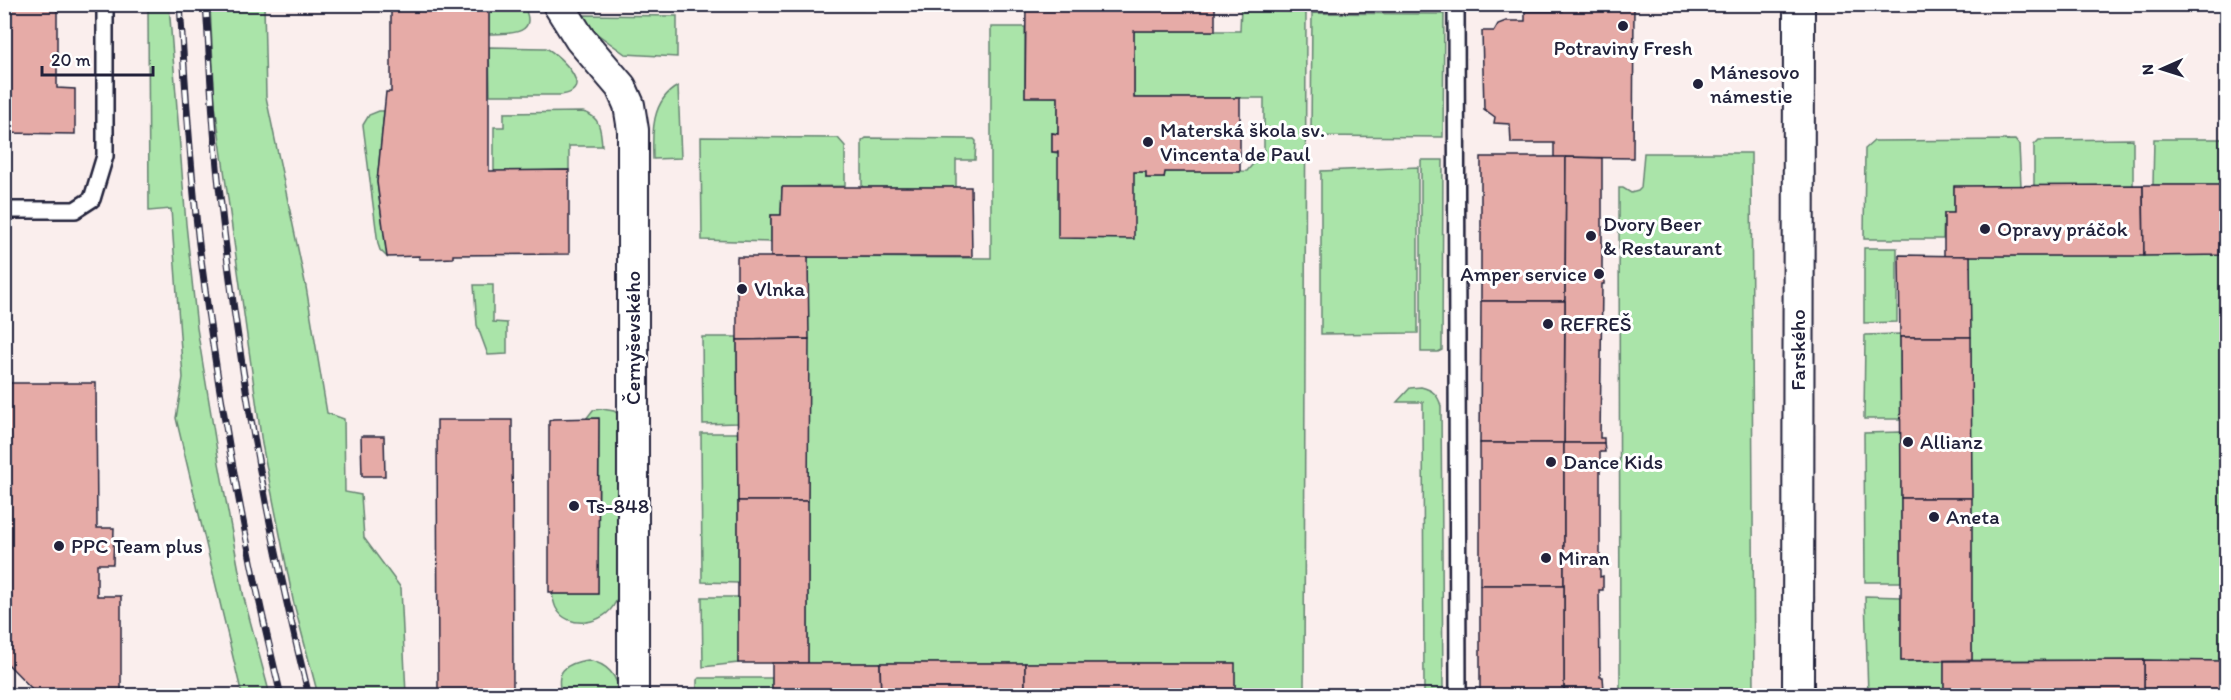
<svg xmlns="http://www.w3.org/2000/svg" width="2231" height="700" font-family="Itim,sans-serif">
	<style>
		.green { fill: #aae4a9; stroke: #668372; stroke-width: 1.5 }
		.building { fill: #e6aba7; stroke: #22223b; stroke-width: 1.5 }
		.lines { fill: none; stroke-linecap: round; stroke-linejoin: round }
		.service-casing { stroke: #22223b; stroke-width: 20 }
		.minor-casing { stroke: #22223b; stroke-width: 34 }
		.service { stroke: #fff; stroke-width: 15 }
		.minor { stroke: #fff; stroke-width: 30 }
		.rail-casing { stroke: #22223b; stroke-width: 7 }
		.rail { stroke: #fff; stroke-width: 4.5; stroke-dasharray: 14; stroke-linecap: butt }
		.poi-dot { fill: #22223b; stroke: #fff; stroke-width: 2 }
		.labels { text-anchor: middle; stroke-width: 6; stroke-linejoin: round; paint-order: stroke }
		.poi-label { font-size: 21px; fill: #22223b; stroke: #fff; text-anchor: start }
		.street-label { font-size: 21px; fill: #22223b; stroke: #fff }
	</style>
	<rect width="100%" height="100%" fill="#faeeed"/>
	<filter id="ink" filterUnits="userSpaceOnUse"><feTurbulence type="fractalNoise" baseFrequency=".0167" numOctaves="2"/><feDisplacementMap in="SourceGraphic" scale="12" xChannelSelector="R" yChannelSelector="G"/><feConvolveMatrix kernelMatrix="1 2 1 2 8 2 1 2 1" color-interpolation-filters="sRGB"/></filter>
	<g filter="url(#ink)">
		<g class="green">
			<path d="M2226 4V7H2067L2065 5Z"/>
			<path d="M148 5H169L186 224 197 328 219 463 244 598 270 695H242L176 418 183 378 171 209 149 211Z"/>
			<path d="M210 5H264L266 97 306 287 327 413 344 419 345 492 361 495 364 538 401 588 406 695H318L293 600 262 444 215 105Z"/>
			<path d="M489 5H523C540 35 510 34 489 34Z"/>
			<path d="M692 5 863 4V10L692 8Z"/>
			<rect x="879" y="5" width="95" height="6"/>
			<path d="M1241 5H1306L1304 695H1235L1234 663H808V257L991 258V27H1025V96L1058 97V134L1052 133V152L1134 172H1146V178H1164L1165 172 1247 171 1264 151V98H1134V31H1240Z"/>
			<path d="M1312 13 1444 14 1443 137 1311 136Z"/>
			<path d="M581 15 677 16V57L625 54 589 28Z"/>
			<path d="M489 47 546 48C561 56 596 91 561 95H490Z"/>
			<path d="M678 86 681 158 653 159C652 134 651 100 678 86Z"/>
			<path d="M379 111H384L377 182 387 257 380 250 378 244 363 125 369 115Z"/>
			<path d="M583 112C600 116 601 130 602 146H569V170L494 172V127H504V113Z"/>
			<path d="M701 137 838 138 845 146V186L782 187 781 215H771V242L702 240Z"/>
			<path d="M866 138 974 139 976 141 975 160H956V187H862V141Z"/>
			<path d="M2133 139V186H2034V145L2039 140Z"/>
			<path d="M2154 139H2226V185H2153Z"/>
			<path d="M2015 140 2019 145 2021 186 1954 187V213H1944L1943 239H1864L1865 149 1874 141Z"/>
			<path d="M1644 153H1751L1754 695H1620L1619 188H1623L1631 193 1638 191 1641 188Z"/>
			<path d="M1421 160H1443L1442 350 1438 352H1421Z"/>
			<path d="M1418 167V333L1321 334V171Z"/>
			<path d="M1864 248H1897V322L1864 323Z"/>
			<path d="M2226 255V661L1972 660 1970 256Z"/>
			<path d="M474 285H493V322L507 323V354L488 355 477 325Z"/>
			<path d="M1900 334 1901 419H1864L1865 335Z"/>
			<path d="M702 337H737L738 423 703 424Z"/>
			<path d="M1421 387C1433 390 1438 395 1441 406L1443 695H1424L1423 402H1397L1410 388Z"/>
			<path d="M602 409 614 411 619 415 620 590C619 594 618 599 615 603 605 624 568 631 556 608 554 604 553 598 552 594H598L599 419H586L593 410Z"/>
			<path d="M1901 432V582H1865L1864 433Z"/>
			<path d="M701 433H738V583L702 582Z"/>
			<path d="M1865 596 1901 597V661H1944V695H1868Z"/>
			<path d="M702 597H738V663L703 667Z"/>
			<path d="M588 660C608 664 618 675 619 695H562C554 672 565 663 588 660Z"/>
			<path d="M699 678H772V695H697V680Z"/>
		</g>
		<g class="building">
			<path d="M4 4H57V88L75 89V134L4 133Z"/>
			<path d="M391 4H489V171L569 170V254L453 255V258L431 259H419V256L387 257 377 182 386 92H391Z"/>
			<path d="M1026 4H1215V31H1134V98H1240V172H1165L1164 178H1146V172H1134V239L1058 238V152H1052V133L1058 134V97H1025Z"/>
			<path d="M1564 4H1634L1633 158 1554 157V143H1511L1510 124 1494 123 1495 117 1484 109 1482 31H1494L1498 24 1506 21H1525V11H1563Z"/>
			<path d="M1481 157H1566L1565 301H1481Z"/>
			<path d="M1566 157 1602 158V271H1604V284H1602L1600 438H1604V443H1564Z"/>
			<path d="M2143 185 2144 256H1944V213H1954V186Z"/>
			<path d="M2143 185H2226V255L2144 256Z"/>
			<path d="M782 187H971L972 257H771V215H781Z"/>
			<path d="M1899 255 1970 256 1971 337H1900Z"/>
			<path d="M737 257H808L809 339 737 340Z"/>
			<path d="M1481 301H1565L1564 443H1480Z"/>
			<path d="M1900 337H1971L1972 498H1901Z"/>
			<path d="M809 339 808 501H738L737 340Z"/>
			<path d="M4 383H96L97 528H114L113 564H97V596H121V696H39L4 660Z"/>
			<path d="M599 418 598 594H552L553 592H549V421L553 419Z"/>
			<path d="M437 420H512L513 690 438 691Z"/>
			<path d="M361 436H384L385 476H362Z"/>
			<rect x="1480" y="443" width="84" height="142"/>
			<path d="M1564 443H1604L1605 452H1600V577L1603 576V590H1599L1600 677H1603L1604 690H1600V696H1564Z"/>
			<path d="M1901 498H1972V660L1901 661Z"/>
			<rect x="738" y="501" width="70" height="162"/>
			<rect x="1480" y="585" width="84" height="111"/>
			<path d="M2144 660 2226 661V696H2144Z"/>
			<path d="M2144 660V696H1944V661Z"/>
			<path d="M772 663H880L881 696H772Z"/>
			<path d="M880 663H1025V696H881Z"/>
			<rect x="1025" y="663" width="210" height="33"/>
		</g>
		<g class="lines">
			<g class="service-casing">
				<g id="service">
					<path d="M1456 4 1458 696"/>
					<path d="M4 210H75L92 199 105 156V4"/>
				</g>
			</g>
			<g class="minor-casing">
				<g id="minor">
					<path d="M558 4 580 39 621 87 629 105 633 130V696"/>
					<path d="M1798 696 1799 4"/>
				</g>
			</g>
			<use href="#service" class="service"/>
			<use href="#minor" class="minor"/>
			<g class="rail-casing">
				<g id="rail">
					<path d="M180 4C185 84 190 165 199 244 218 396 245 547 281 696"/>
					<path d="M206 4C210 62 212 120 218 177 236 352 266 525 309 696"/>
				</g>
			</g>
			<use href="#rail" class="rail"/>
		</g>
	</g>
	<g class="poi-dot">
		<circle cx="1623" cy="26" r="6"/>
		<circle cx="1698" cy="84" r="6"/>
		<circle cx="1148" cy="142" r="6"/>
		<circle cx="1985" cy="229" r="6"/>
		<circle cx="1591" cy="236" r="6"/>
		<circle cx="1599" cy="274" r="6"/>
		<circle cx="742" cy="289" r="6"/>
		<circle cx="1548" cy="324" r="6"/>
		<circle cx="1908" cy="442" r="6"/>
		<circle cx="1551" cy="462" r="6"/>
		<circle cx="574" cy="506" r="6"/>
		<circle cx="1934" cy="517" r="6"/>
		<circle cx="59" cy="546" r="6"/>
		<circle cx="1546" cy="558" r="6"/>
	</g>
	<g class="labels">
		<g class="poi-label">
			<text x="1623" y="55" text-anchor="middle">Potraviny Fresh</text>
			<text x="1710" y="79">Mánesovo<tspan x="1710" dy="24">námestie</tspan></text>
			<text x="1160" y="137">Materská škola sv.<tspan x="1160" dy="24">Vincenta de Paul</tspan></text>
			<text x="1603" y="231">Dvory Beer<tspan x="1603" dy="24">&amp; Restaurant</tspan></text>
			<text x="1997" y="236">Opravy práčok</text>
			<text x="1587" y="281" text-anchor="end">Amper service</text>
			<text x="754" y="296">Vlnka</text>
			<text x="1560" y="331">REFREŠ</text>
			<text x="1920" y="449">Allianz</text>
			<text x="1563" y="469">Dance Kids</text>
			<text x="586" y="513">Ts-848</text>
			<text x="1946" y="524">Aneta</text>
			<text x="71" y="553">PPC Team plus</text>
			<text x="1558" y="565">Miran</text>
		</g>
		<g class="street-label">
			<text transform="translate(633 338) rotate(-90)" y="7">Černyševského</text>
			<text transform="translate(1798 350) rotate(-90)" y="7">Farského</text>
		</g>
	</g>
	<rect width="2231" height="700" fill="none" stroke="#fff" stroke-width="24"/>
	<rect x="12" y="12" width="2207" height="676" fill="none" stroke="#22223b" stroke-width="2" filter="url(#ink)"/>
	<g transform="translate(2162 69) rotate(267)" stroke="#ffffff" stroke-width="4.5" paint-order="stroke">
	<path d="M0-4.5L10 22L0 15L-10 22Z" fill="#22223b"/>
	<text y="-9" font-size="16" font-weight="bold" text-anchor="middle" fill="#22223b">N</text>
	</g>
	<path d="M42 66v9h111v-9" fill="none" stroke="#22223b" stroke-width="3"/>
	<text x="51" y="66" font-size="18" fill="#22223b" stroke="#ffffff" stroke-width="4.5" paint-order="stroke">20 m</text>
</svg>
